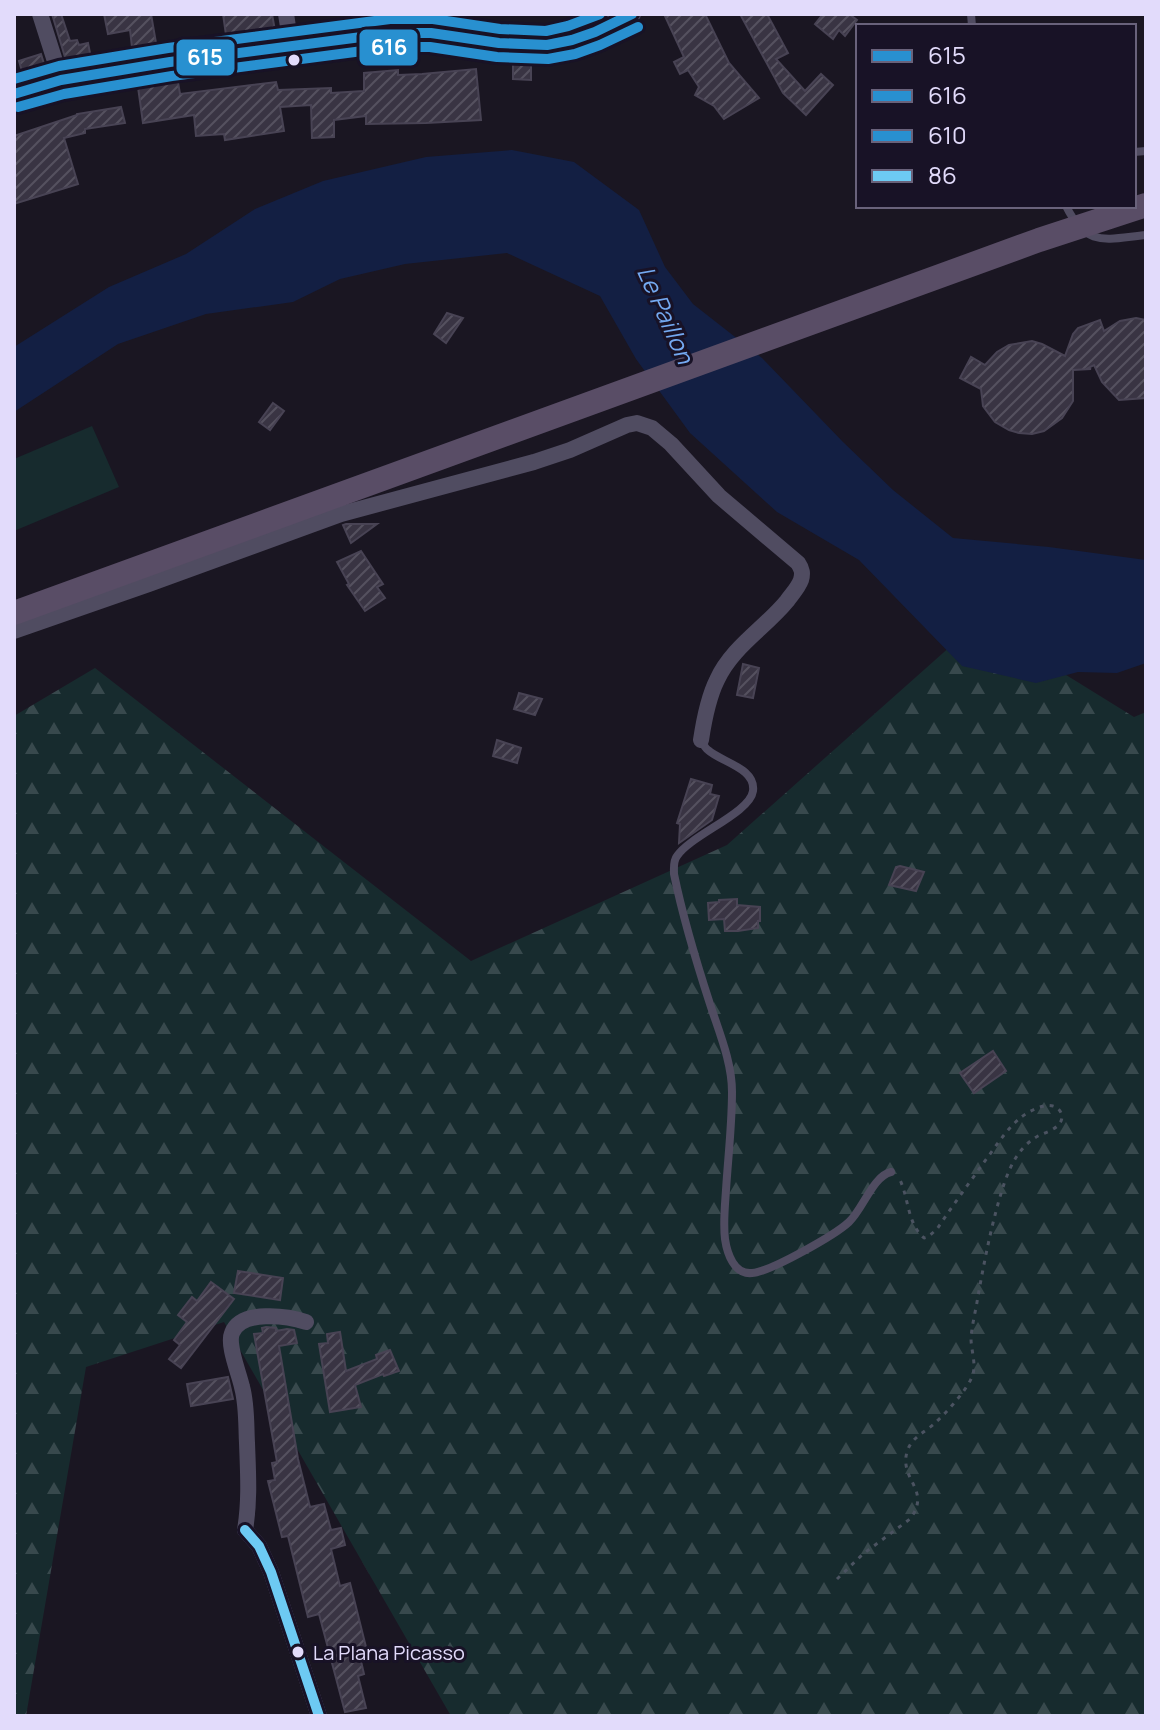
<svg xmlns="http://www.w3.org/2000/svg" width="1160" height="1730" font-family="Manrope,sans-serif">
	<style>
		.forest { fill: url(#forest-firs) }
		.park { fill: #172b2e }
		.water { fill: #131f43 }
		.building { fill: url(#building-hatch); stroke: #484354; stroke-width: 2 }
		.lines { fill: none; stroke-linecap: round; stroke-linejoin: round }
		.path { stroke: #4b5361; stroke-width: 3; stroke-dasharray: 4 6; stroke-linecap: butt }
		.service { stroke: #504c61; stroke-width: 8 }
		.minor { stroke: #504c61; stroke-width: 16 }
		.tertiary { stroke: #504c61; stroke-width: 18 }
		.primary { stroke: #594d66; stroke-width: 24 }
		.bus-1-casing { stroke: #181226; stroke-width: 16 }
		.bus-2-casing { stroke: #181226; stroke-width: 16 }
		.bus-3-casing { stroke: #181226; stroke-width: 16 }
		.bus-4-casing { stroke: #181226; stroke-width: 16 }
		.bus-1 { stroke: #2890d0; stroke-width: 10 }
		.bus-2 { stroke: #2890d0; stroke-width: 10 }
		.bus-3 { stroke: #2890d0; stroke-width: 10 }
		.bus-4 { stroke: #6dcaf3; stroke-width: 10 }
		.bus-dot { fill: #e2dbfb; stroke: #181226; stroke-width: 3 }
		.labels { text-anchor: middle; stroke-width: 6; stroke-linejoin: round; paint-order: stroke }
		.bus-label { font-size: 20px; fill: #e2dbfb; stroke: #181226; text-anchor: start }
		.water-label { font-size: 24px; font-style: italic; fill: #74a9f1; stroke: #181226 }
		.line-badge { stroke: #181226; stroke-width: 3 }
		.badge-label { font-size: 22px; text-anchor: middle; font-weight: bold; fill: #fff }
	</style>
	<defs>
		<pattern id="forest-firs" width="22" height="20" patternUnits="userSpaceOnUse" patternTransform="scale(2)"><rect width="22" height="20" fill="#172b2e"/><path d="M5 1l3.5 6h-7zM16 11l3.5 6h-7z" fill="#38494d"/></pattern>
		<pattern id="building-hatch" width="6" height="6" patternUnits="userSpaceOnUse" patternTransform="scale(2)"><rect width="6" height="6" fill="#393443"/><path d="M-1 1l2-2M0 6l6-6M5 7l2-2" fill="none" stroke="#55515f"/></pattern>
	</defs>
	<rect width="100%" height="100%" fill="#1a1622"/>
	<path class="forest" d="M979 621 1134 717 1146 712V1716H451L224 1322 86 1367 26 1716H14V716L95 668 471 961 727 845Z"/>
	<path class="park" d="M92 426 119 487 14 531V459Z"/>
	<path class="water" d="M512 150 574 162 639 210 665 267 693 304 762 358 843 442 893 490 953 538 1049 547 1146 560V663L1117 673 1078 672 1036 683 962 666 859 560 777 512 690 433 636 359 600 296 507 253 405 264 340 279 293 302 206 314 118 344 14 412V347L109 287 186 254 255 209 323 181 426 157Z"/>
	<g class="building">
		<path d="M52 14H61L70 41 77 40 79 45 88 43 92 63 68 67Z"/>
		<path d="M104 14H151L156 43 132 47 130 30 108 34Z"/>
		<path d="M223 14H272L276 36 227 42Z"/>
		<path d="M664 14H705L729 63 759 98 724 119 714 106 695 95 699 87 688 70 680 74 674 62 684 57Z"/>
		<path d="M740 14H767L788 53 776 59 805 91 821 74 833 85 806 115 783 93Z"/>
		<path d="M823 14H849L857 20 845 36 839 30 833 39 815 24Z"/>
		<path d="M41 54 45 67 23 75 19 61Z"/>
		<path d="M513 59 531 62V80L513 79Z"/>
		<path d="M476 69 481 120 426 123 366 124V116L334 120V137L312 138 311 105 280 107 284 131 225 140 224 134 196 136 194 115 143 123 138 87 178 82 180 94 276 82 278 90 331 88V93L364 91V73L398 70V75L422 74Z"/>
		<path d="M121 107 125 123 85 129V133L64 138 78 184 14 204V136L77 115V114Z"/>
		<path d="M447 313 463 318 446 343 434 334Z"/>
		<path d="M1136 318 1146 320V398L1119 400 1102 382 1094 365 1088 368 1091 369 1073 370V401L1062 418 1044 431 1032 434 1019 433 1009 430 995 422 983 406 981 389 960 378 971 357 985 365 997 352 1009 345 1032 341 1042 344 1065 356 1073 334 1078 328 1100 320 1104 331 1120 321Z"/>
		<path d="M273 403 284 411 270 430 259 422Z"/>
		<path d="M346 524H377L351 543 343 525Z"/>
		<path d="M361 551 383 584 377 587 385 598 365 611 347 585 349 584 337 562Z"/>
		<path d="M743 664 759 668 753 698 737 695Z"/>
		<path d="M519 693 542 699 535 715 514 709Z"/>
		<path d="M497 740 521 748 517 763 493 756Z"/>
		<path d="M691 779 712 785 710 794 719 796 712 820 679 843 680 824 677 823Z"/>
		<path d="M900 866 924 872 916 891 889 885 896 867Z"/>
		<path d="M737 899V905L760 907V921H758V928L738 931H725L724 919 709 920 708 903 719 902V900Z"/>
		<path d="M993 1051 1006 1071 974 1093 960 1073Z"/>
		<path d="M238 1271 283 1278 280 1300 234 1293Z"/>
		<path d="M211 1282 234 1299 181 1368 169 1359 180 1345 174 1340 187 1322 178 1315 192 1297 197 1301Z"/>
		<path d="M266 1327 276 1328V1331L287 1329 294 1330 297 1343 279 1346 298 1459 310 1507 324 1504 331 1530 341 1528 345 1545 331 1549 340 1586 350 1583 369 1659 361 1661 364 1674 358 1676 366 1708 345 1712 319 1614 308 1617 288 1536 282 1537 268 1481 275 1480 272 1463 277 1462 254 1334 263 1333 262 1328Z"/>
		<path d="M340 1332 346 1371 377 1359 376 1355 390 1350 399 1371 384 1376 383 1374 355 1385 361 1407 330 1412 319 1344 328 1343 327 1334Z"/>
		<path d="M228 1377 233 1399 191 1406 187 1384Z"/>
	</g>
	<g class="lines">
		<path class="path" d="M837 1579 863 1554 910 1519C932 1490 899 1480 907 1452 911 1437 926 1432 936 1422 947 1412 969 1388 973 1374 976 1362 971 1350 971 1338 972 1324 976 1310 978 1296 985 1258 992 1221 1004 1184 1011 1164 1019 1147 1038 1136 1044 1133 1055 1130 1059 1124 1065 1118 1061 1108 1053 1106 1043 1103 1028 1112 1020 1118 1005 1131 994 1149 982 1165 967 1186 951 1208 937 1229L928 1237 924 1238C907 1223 909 1199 900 1180"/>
		<g class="service">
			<path d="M971 14 972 26"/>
			<path d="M1134 152 1146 151"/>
			<path d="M1066 206C1087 248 1105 239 1146 235"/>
			<path d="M701 740C703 744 705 748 708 750 721 762 756 768 753 791 750 813 691 835 677 856 673 861 674 868 674 874 683 918 696 961 710 1004 719 1032 732 1062 732 1092 732 1125 728 1158 726 1190 725 1205 723 1223 725 1239 727 1253 734 1275 752 1273 770 1272 835 1235 849 1222 863 1209 873 1176 891 1172"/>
		</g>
		<g class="minor">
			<path d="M40 14 61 80"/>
			<path d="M286 14 291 46"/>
			<path d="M14 631 149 584 341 514 534 462 570 450 627 425 637 423 652 428 671 444 719 496 798 563C802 569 803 573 801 580 798 588 792 594 787 601 765 628 732 647 717 680 708 698 704 720 701 740"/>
			<path d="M306 1322C288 1316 241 1309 232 1333 227 1345 239 1373 242 1387 247 1405 246 1425 247 1443 248 1472 250 1500 245 1530L259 1546 271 1572 319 1716"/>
		</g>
		<path class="tertiary" d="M14 94 61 80 170 62 392 33H431L499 43 547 45 572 40 595 32 632 14"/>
		<path class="primary" d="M14 613 1039 240 1146 205"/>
		<g class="bus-1-casing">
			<path id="bus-1" d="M14 94 61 80 170 62 392 33H431L499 43 547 45 572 40 595 32 632 14"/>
		</g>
		<g class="bus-2-casing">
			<path id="bus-2" d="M18 107 64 94 172 76 393 47H430L497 57 548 59 575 54 600 45 638 27"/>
		</g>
		<g class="bus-3-casing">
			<path id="bus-3" d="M14 79 59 66 168 48 390 19H433L500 29 546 31 568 26 600 14"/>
		</g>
		<g class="bus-4-casing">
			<path id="bus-4" d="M245 1530 259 1546 271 1572 319 1716"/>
		</g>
		<use href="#bus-1" class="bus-1"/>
		<use href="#bus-2" class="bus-2"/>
		<use href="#bus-3" class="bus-3"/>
		<use href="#bus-4" class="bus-4"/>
	</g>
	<g class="bus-dot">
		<circle cx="294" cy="60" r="7"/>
		<circle cx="298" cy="1652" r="7"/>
	</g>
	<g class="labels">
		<g class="bus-label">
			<text x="313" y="1660">La Plana Picasso</text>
		</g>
		<g class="water-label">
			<text transform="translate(665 315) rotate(66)" y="8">Le Paillon</text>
		</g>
	</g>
	<g class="line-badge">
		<rect x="358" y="28" width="61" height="39" rx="8" fill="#2890d0"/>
		<rect x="175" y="38" width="61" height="39" rx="8" fill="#2890d0"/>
	</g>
	<g class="badge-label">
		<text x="389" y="55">616</text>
		<text x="205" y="65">615</text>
	</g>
	<rect width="1160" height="1730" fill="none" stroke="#e2dbfb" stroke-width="32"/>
	<rect x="856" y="24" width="280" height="184" fill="#181226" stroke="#69627b" stroke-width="2"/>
	<rect x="872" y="50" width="40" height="12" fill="#2890d0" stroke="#69627b" stroke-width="2"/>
	<text x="928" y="64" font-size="24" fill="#e2dbfb">615</text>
	<rect x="872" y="90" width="40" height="12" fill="#2890d0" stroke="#69627b" stroke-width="2"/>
	<text x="928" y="104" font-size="24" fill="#e2dbfb">616</text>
	<rect x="872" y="130" width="40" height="12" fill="#2890d0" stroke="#69627b" stroke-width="2"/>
	<text x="928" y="144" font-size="24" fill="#e2dbfb">610</text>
	<rect x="872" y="170" width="40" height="12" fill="#6dcaf3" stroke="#69627b" stroke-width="2"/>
	<text x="928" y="184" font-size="24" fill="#e2dbfb">86</text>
</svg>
